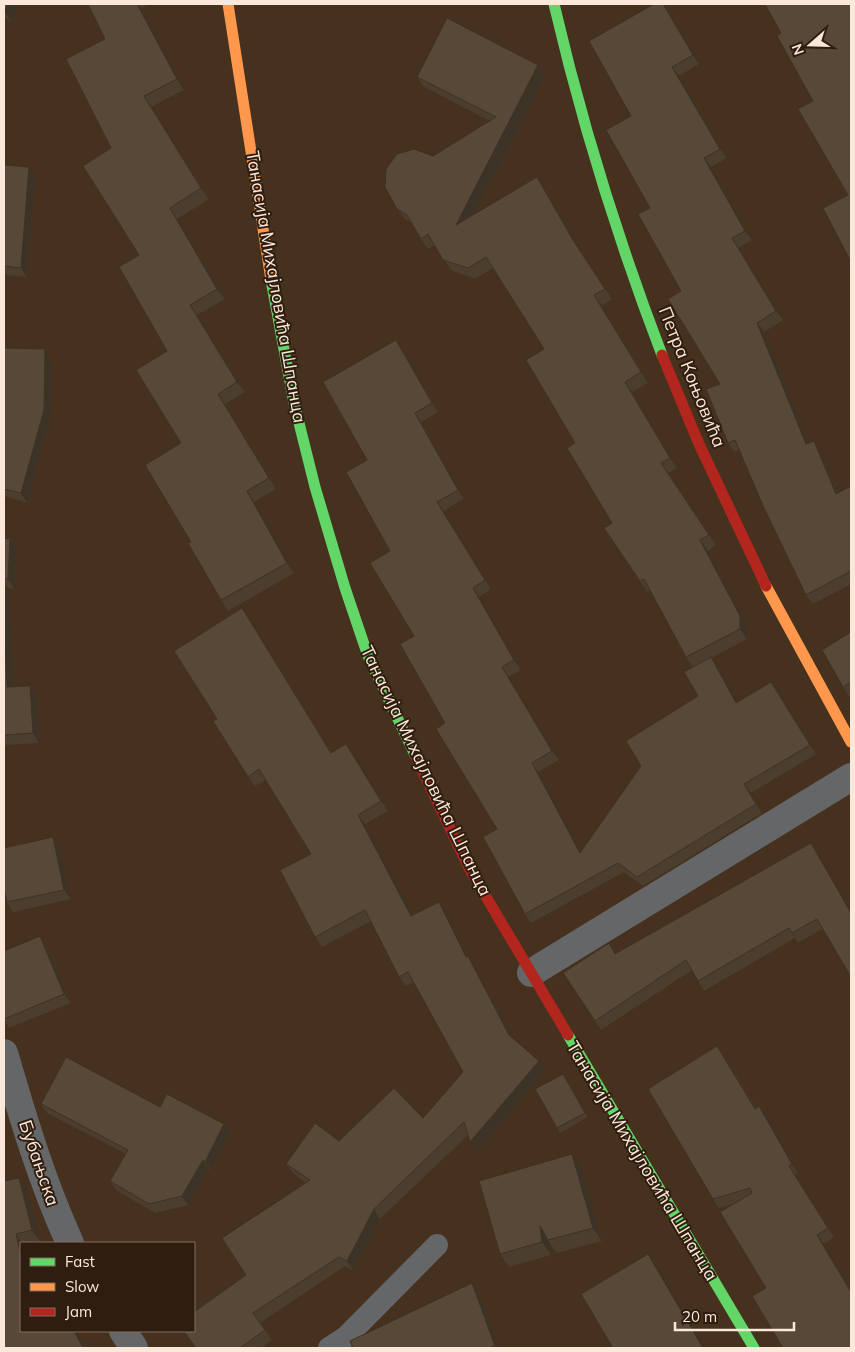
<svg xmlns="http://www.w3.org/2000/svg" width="855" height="1352" font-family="Mulish,sans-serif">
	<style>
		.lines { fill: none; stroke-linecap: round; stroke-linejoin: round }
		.lane { stroke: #646668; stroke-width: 22 }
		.street { stroke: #646668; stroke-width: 28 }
		.fast { stroke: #63d668; stroke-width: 11 }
		.slow { stroke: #ff974d; stroke-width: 11 }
		.jam { stroke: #b3261e; stroke-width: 11 }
		.wall { fill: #4b3e2f }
		.shaded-wall { fill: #3d3226 }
		.building { fill: #574837; stroke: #3d3226 }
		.labels { text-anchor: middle; stroke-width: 4; stroke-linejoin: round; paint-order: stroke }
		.street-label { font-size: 18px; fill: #fce8da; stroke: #2f1d0f }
	</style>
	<rect width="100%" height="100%" fill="#46301e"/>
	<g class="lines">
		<path class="lane" d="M329 1348 346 1337 437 1245"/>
		<g class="street">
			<path d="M531 973 851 777"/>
			<path d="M4 1053C23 1118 42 1182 70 1243"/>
			<path d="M123 1331 134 1348"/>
		</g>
		<g class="fast">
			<path d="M554 4C582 124 618 240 662 355"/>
			<path d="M271 280 294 403 315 487 345 588 368 656 415 755"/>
			<path d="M568 1035 754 1348"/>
		</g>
		<g class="slow">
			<path d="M228 4 271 280"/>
			<path d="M766 586 851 742"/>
		</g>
		<g class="jam">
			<path d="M662 355 699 444 766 586"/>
			<path d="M415 755 469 868 568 1035"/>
		</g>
	</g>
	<g class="wall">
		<path d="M4 4 11 21 4 17Z"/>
		<path d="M88 4H150L141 8 184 90 151 107 209 199 177 219 225 299 197 315 245 392 225 404 276 489 254 502 294 573 228 611 221 600 191 542 181 443 167 351 139 255 111 148 105 39Z"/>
		<path d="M654 4H664L699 64 679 76 727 158 711 167 752 240 738 248 783 320 764 332 809 443 820 451 838 493 851 486V584L813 604 806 595 739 450 734 452 728 443 720 384 681 291 650 208 631 116Z"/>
		<path d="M538 65 545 75 474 215 537 177 544 187 580 250 612 299 602 306 648 383 632 392 677 468 668 473 716 545 708 551 747 626V639L711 658 717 666 737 702 778 691 816 754 751 793 762 813 643 886 624 872 531 923 525 914 497 829 445 723 414 636 390 551 367 460 403 350 438 412 421 422 464 499 443 511 491 589 479 597 521 670 508 677 559 760 538 772 581 852 698 696 693 667 686 657 650 590 647 592 604 528 612 523 575 443 544 349 493 268 475 279 451 270 435 245 428 249 421 239 413 224 405 219 397 209 433 156 490 121 424 87 417 77Z"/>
		<path d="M4 165 35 175 27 277 4 275Z"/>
		<path d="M4 348 45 349 51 358 50 420 27 503 4 496Z"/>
		<path d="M4 538 10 539 16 548 15 589 8 588 13 687 30 686 37 695 39 743 4 745Z"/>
		<path d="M242 608 249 618 332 753 346 744 388 811 365 824 412 915 445 911 468 956 474 966 512 1037 539 1061 546 1070 477 1152 468 1135 380 1219 354 1271 345 1266 260 1323 272 1340 261 1348H196L246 1275 306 1183 293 1173 286 1164 339 1141 423 1118 463 1072 414 982 406 986 399 977 371 921 322 947 315 937 311 854 266 780 255 786 248 777 217 719Z"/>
		<path d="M851 632V695L849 696 843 687Z"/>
		<path d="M53 837 59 846 71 899 13 912 7 902Z"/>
		<path d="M811 843 817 852 822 929 798 943 795 938 704 991 692 970 601 1030 595 1021 616 953Z"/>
		<path d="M46 946 71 1003 9 1028 4 1020V951Z"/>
		<path d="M724 1056 756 1108 766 1115 798 1173 795 1175 834 1237 824 1244 851 1290V1348L766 1288 733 1204 719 1208 713 1199Z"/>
		<path d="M563 1074 588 1117 560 1133 557 1128Z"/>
		<path d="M41 1104 160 1107 230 1133 211 1170 209 1169 188 1205 155 1213 116 1190 110 1181 126 1154 47 1113Z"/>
		<path d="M581 1167 602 1241 557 1253 549 1242 551 1255 509 1267 500 1254Z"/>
		<path d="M19 1178 27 1189 40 1241 32 1243H21V1331H77L85 1348H4Z"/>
		<path d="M479 1294 499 1348H353Z"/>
	</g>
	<g class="shaded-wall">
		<path d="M8 4H18L11 21 4 11Z"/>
		<path d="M137 4H138L141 8 184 90 177 79Z"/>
		<path d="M663 4 667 9 699 64 693 55Z"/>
		<path d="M538 65 545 75 463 236 456 225Z"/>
		<path d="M672 67 679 76 727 158 720 149Z"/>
		<path d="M144 96 151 107 209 199 201 188Z"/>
		<path d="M704 158 711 167 752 240 745 231Z"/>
		<path d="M29 167 35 175 27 277 21 268Z"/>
		<path d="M537 177 544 187 580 250 612 299 573 240Z"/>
		<path d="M170 208 177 219 225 299 217 289Z"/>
		<path d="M732 238 738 248 783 320 776 311Z"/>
		<path d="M594 295 602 306 648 383 641 372Z"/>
		<path d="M190 305 197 315 245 392 237 382Z"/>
		<path d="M757 323 764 332 813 454 806 444Z"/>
		<path d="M396 340 403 350 438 412 432 403Z"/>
		<path d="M45 349 51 358 50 420 27 503 21 493Z"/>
		<path d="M625 382 632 392 677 468 670 458Z"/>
		<path d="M218 394 225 404 276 489 269 478Z"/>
		<path d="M415 413 421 422 464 499 458 490Z"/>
		<path d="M814 441 820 451 842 503 836 494Z"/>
		<path d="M247 491 254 502 294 573 287 563Z"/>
		<path d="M437 502 443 511 491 589 485 580Z"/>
		<path d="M10 539 16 548 15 589 8 579Z"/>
		<path d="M700 540 708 551 747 626V639L740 629Z"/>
		<path d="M4 582 8 588 14 696 7 687 4 622Z"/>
		<path d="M473 588 479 597 521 670 514 660Z"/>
		<path d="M242 608 249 618 338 763 331 753Z"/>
		<path d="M711 657 717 666 743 712 736 703Z"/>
		<path d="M502 667 508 677 559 760 552 751Z"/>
		<path d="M771 682 778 691 816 754 810 745Z"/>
		<path d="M30 686 37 695 39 743 33 733Z"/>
		<path d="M346 744 353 754 388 811 381 801Z"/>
		<path d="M532 763 538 772 587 862 580 853Z"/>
		<path d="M744 784 751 793 762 813 756 804Z"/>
		<path d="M358 815 365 824 418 925 411 916Z"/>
		<path d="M53 837 59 846 71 899 64 890Z"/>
		<path d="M811 843 817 852 851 911V913Z"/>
		<path d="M439 902 445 911 473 967 466 957Z"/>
		<path d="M40 936 46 946 71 1003 64 994Z"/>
		<path d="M468 956 474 966 516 1045 509 1035Z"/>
		<path d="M717 1046 724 1056 761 1118 755 1109Z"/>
		<path d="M539 1061 546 1070 477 1152 470 1142Z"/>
		<path d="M563 1074 566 1079 588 1117 585 1113Z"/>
		<path d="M759 1106 766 1115 798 1173 792 1164Z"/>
		<path d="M224 1124 230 1133 211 1170 205 1162Z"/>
		<path d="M572 1154 581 1167 602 1241 593 1228Z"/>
		<path d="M203 1160 209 1169 188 1205 182 1196Z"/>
		<path d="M789 1166 795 1175 834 1237 828 1228Z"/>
		<path d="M19 1178 27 1189 40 1241 32 1230Z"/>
		<path d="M374 1209 380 1219 354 1271 347 1261Z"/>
		<path d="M540 1226 549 1242 551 1255 542 1242Z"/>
		<path d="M16 1234 22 1243 21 1256Z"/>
		<path d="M817 1235 824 1244 851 1290V1292Z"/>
		<path d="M648 1254 655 1264 705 1348H703Z"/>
		<path d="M472 1283 479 1294 499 1348H497L495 1346Z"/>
		<path d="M74 1331H77L85 1348H83Z"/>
	</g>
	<g class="building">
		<path d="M4 4H8L4 11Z"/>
		<path d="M88 4H137L177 79 144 96 201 188 170 208 217 289 190 305 237 382 218 394 269 478 247 491 287 563 221 600 188 543 191 542 145 465 181 443 136 370 167 351 119 267 139 255 83 166 111 148 66 59 105 39Z"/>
		<path d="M654 4H663L693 55 672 67 720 149 704 158 745 231 732 238 776 311 757 323 806 444 814 441 836 494 851 486V571L806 595 764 508 735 440 728 443 706 389 720 384 668 299 681 291 638 214 650 208 606 130 631 116 589 41Z"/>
		<path d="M765 4H851V262L823 208 848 195 798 109 813 101 777 36 781 33Z"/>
		<path d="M447 18 538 65 456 225 537 177 573 240 605 289 594 295 641 372 625 382 670 458 661 463 709 535 700 540 740 616V629L686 657 644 579 640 581 604 528 612 523 567 448 575 443 526 360 544 349 486 257 468 268 443 260 428 234 421 239 407 215 397 209 385 187 386 169 397 154 414 149 433 156 496 117 417 77Z"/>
		<path d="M4 165 29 167 21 268 4 266Z"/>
		<path d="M396 340 432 403 415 413 458 490 437 502 485 580 473 588 514 660 502 667 552 751 532 763 580 853 641 766 626 741 698 696 684 672 711 657 736 703 771 682 810 745 744 784 756 804 637 877 618 863 525 914 483 837 497 829 436 729 445 723 400 644 414 636 370 563 390 551 346 472 367 460 323 382Z"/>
		<path d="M4 348 45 349 44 410 21 493 4 489Z"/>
		<path d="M4 538 10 539 8 579H4Z"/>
		<path d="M242 608 331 753 346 744 381 801 358 815 411 916 439 902 466 957 468 956 509 1035 539 1061 470 1142 464 1122 374 1209 347 1261 339 1257 253 1313 265 1330 240 1348H196L184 1331H194V1312L246 1275 222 1238 310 1180 286 1164 315 1123 339 1141 394 1088 423 1118 463 1072 408 972 399 977 365 910 315 937 280 870 311 854 259 769 248 777 213 721 217 719 174 651Z"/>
		<path d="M4 622 7 687 30 686 33 733 4 735Z"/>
		<path d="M851 632V682L843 687 822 650Z"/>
		<path d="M53 837 64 890 7 902 4 888V848Z"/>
		<path d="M811 843 851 913V977L817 919 792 933 789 928 698 981 686 960 595 1021 563 973 609 943 615 954Z"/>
		<path d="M40 936 64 994 4 1019V951Z"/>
		<path d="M717 1046 755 1109 759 1106 792 1164 789 1166 828 1228 817 1235 851 1292V1348H783L752 1296 766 1288 720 1212 752 1193 750 1188 713 1199 648 1089Z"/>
		<path d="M66 1057 160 1107 167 1094 224 1124 205 1162 203 1160 182 1196 149 1204 110 1181 128 1150 41 1104Z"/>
		<path d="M563 1074 585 1113 557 1128 535 1089Z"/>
		<path d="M572 1154 593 1228 548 1240 540 1226 542 1242 500 1254 479 1181Z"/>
		<path d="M19 1178 32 1230 16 1234 21 1256V1331H74L83 1348H4V1181Z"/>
		<path d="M648 1254 703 1348H613L581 1294Z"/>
		<path d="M472 1283 495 1346 489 1348H353L350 1341Z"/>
		<path d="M556 1347V1348H542Z"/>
	</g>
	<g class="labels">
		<g class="street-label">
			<text transform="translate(276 287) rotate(80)" y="6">Танасија Михајловића Шпанца</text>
			<text transform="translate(692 377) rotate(68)" y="6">Петра Коњовића</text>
			<text transform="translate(426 771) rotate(64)" y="6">Танасија Михајловића Шпанца</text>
			<text transform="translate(642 1161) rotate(59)" y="6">Танасија Михајловића Шпанца</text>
			<text transform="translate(39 1163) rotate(71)" y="6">Бубањска</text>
		</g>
	</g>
	<rect width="855" height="1352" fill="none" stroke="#fce8da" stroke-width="10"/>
	<rect x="20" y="1242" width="175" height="90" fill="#2f1d0f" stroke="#816e60"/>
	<rect x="30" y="1258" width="25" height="8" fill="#63d668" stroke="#816e60"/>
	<text x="65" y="1267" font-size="15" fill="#fce8da">Fast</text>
	<rect x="30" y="1283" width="25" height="8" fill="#ff974d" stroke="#816e60"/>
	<text x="65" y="1292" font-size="15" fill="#fce8da">Slow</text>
	<rect x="30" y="1308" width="25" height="8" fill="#b3261e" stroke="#816e60"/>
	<text x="65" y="1317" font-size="15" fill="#fce8da">Jam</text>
	<g transform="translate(810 45) rotate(250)" stroke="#2f1d0f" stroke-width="4" paint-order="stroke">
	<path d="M0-4L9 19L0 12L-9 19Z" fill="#fce8da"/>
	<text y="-8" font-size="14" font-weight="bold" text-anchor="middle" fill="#fce8da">N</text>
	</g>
	<path d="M675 1322v8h119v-8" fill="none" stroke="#fce8da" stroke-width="2.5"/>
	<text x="682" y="1322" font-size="15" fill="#fce8da" stroke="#2f1d0f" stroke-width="4" paint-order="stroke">20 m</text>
</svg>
